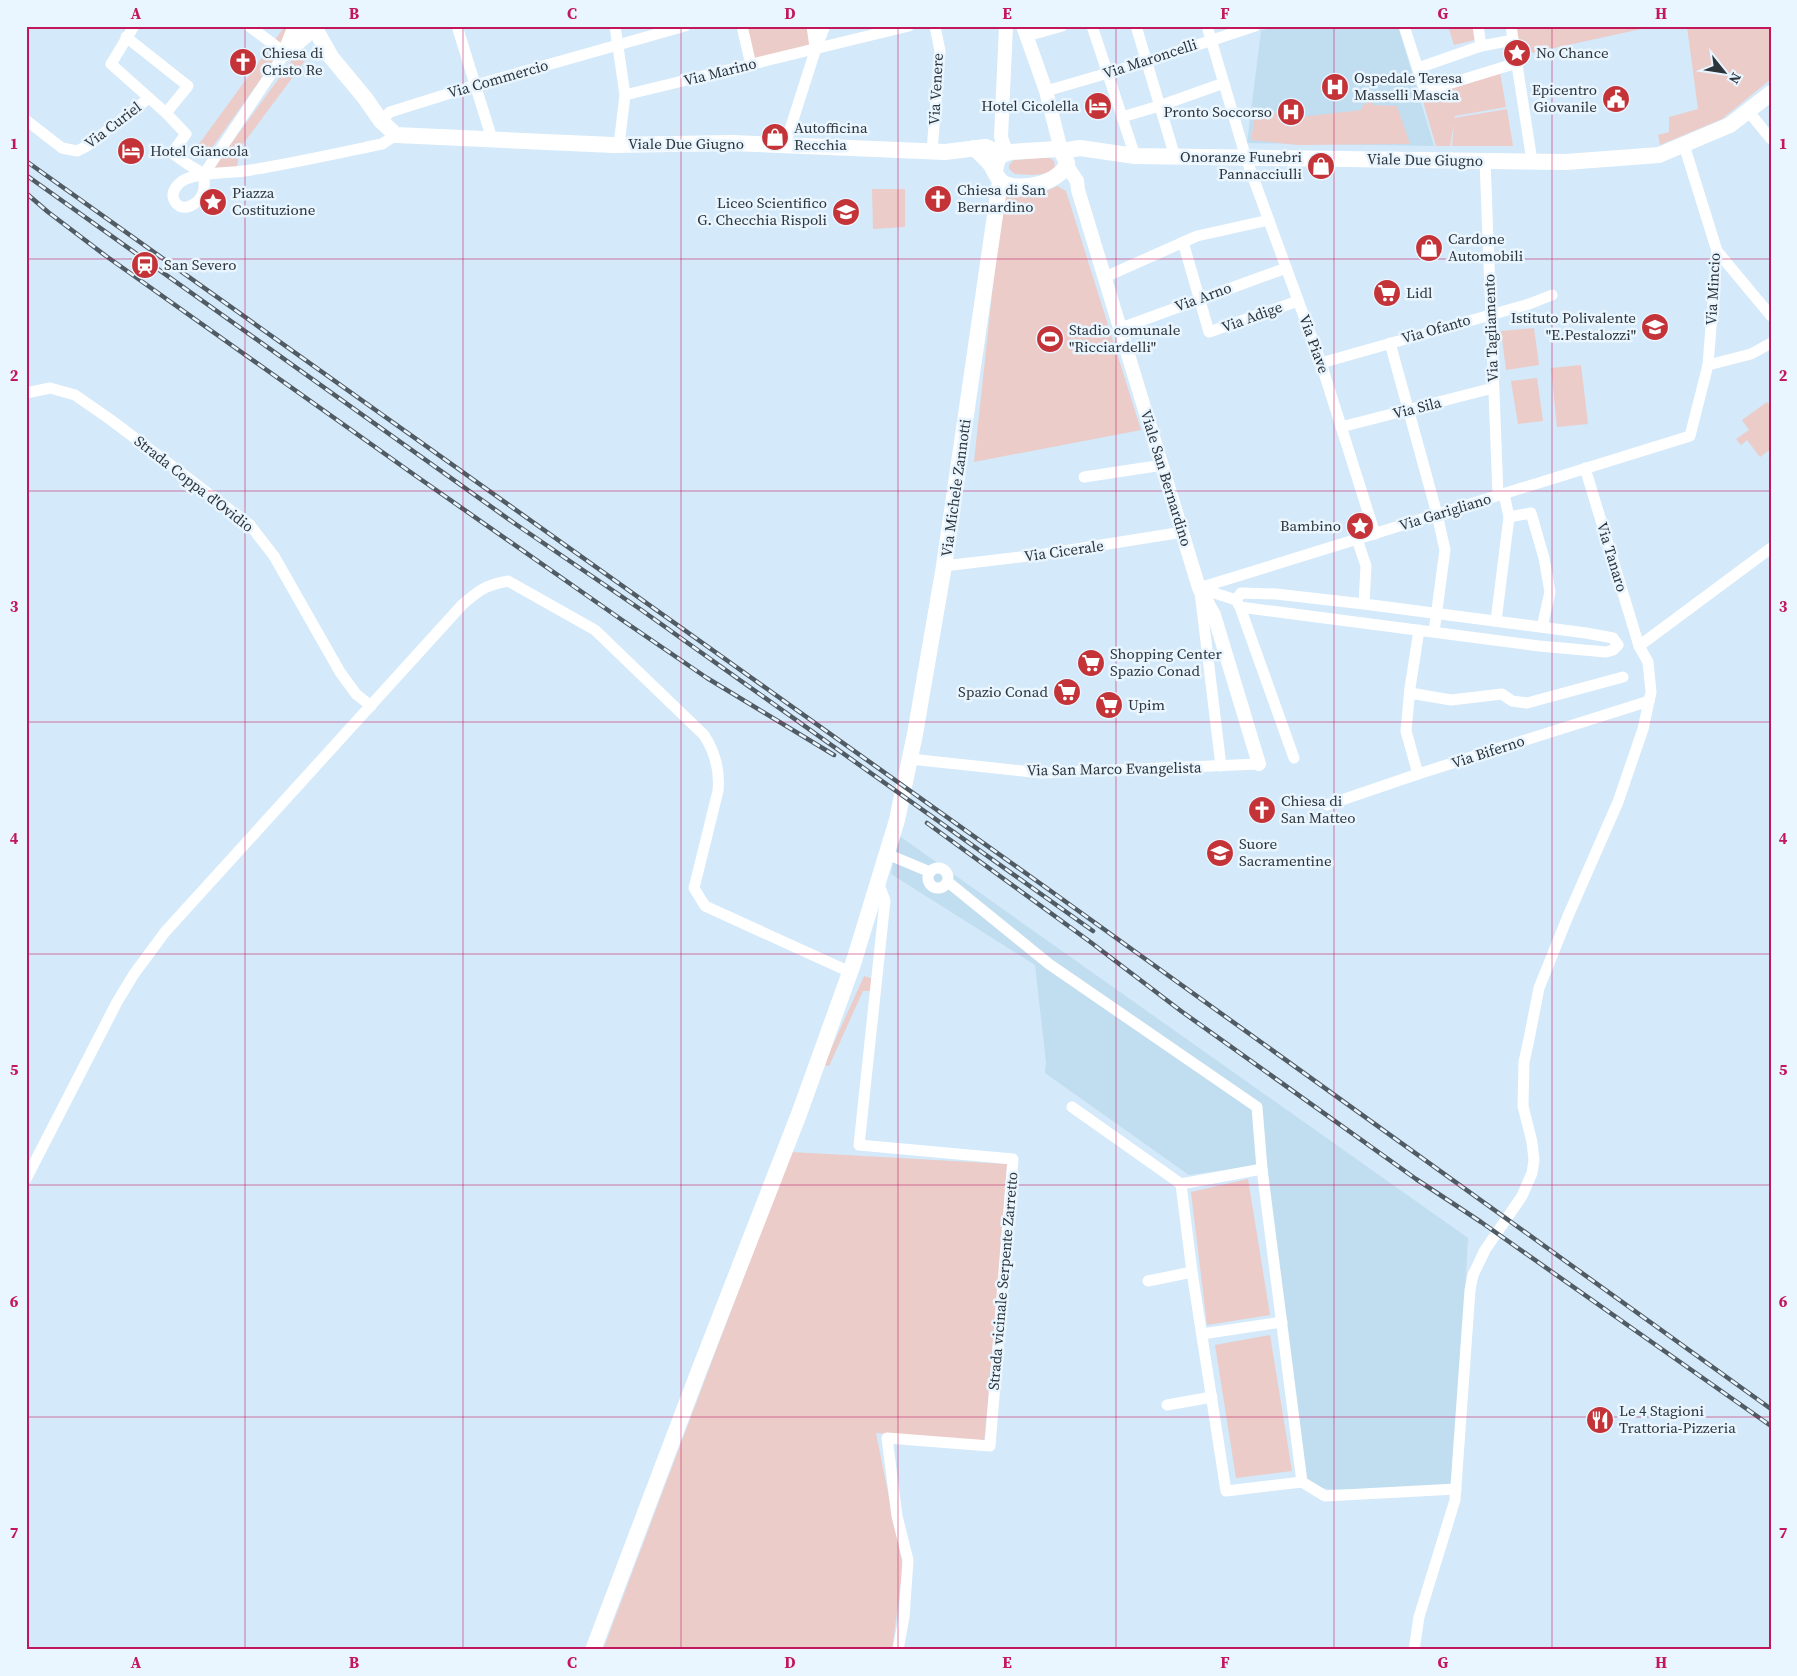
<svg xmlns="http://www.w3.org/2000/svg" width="1797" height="1676" font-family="'Source Serif 4',serif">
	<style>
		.built { fill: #c1ddf0 }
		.green { fill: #ebccc9 }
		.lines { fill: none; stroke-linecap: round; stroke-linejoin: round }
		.minor { stroke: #fff; stroke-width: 11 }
		.tertiary { stroke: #fff; stroke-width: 14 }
		.secondary { stroke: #fff; stroke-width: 16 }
		.rail-casing { stroke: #505b63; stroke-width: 4.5 }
		.rail { stroke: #e9f5ff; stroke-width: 2.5; stroke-dasharray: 8; stroke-linecap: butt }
		.grid { fill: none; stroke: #c2185b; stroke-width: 1; stroke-opacity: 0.55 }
		.labels { text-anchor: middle; stroke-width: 5; stroke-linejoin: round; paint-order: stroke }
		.poi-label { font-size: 15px; fill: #2d353b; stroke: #e9f5ff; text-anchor: start }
		.street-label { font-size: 15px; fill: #2d353b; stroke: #e9f5ff }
		.neatline { fill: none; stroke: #c2185b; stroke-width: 2 }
		.grid-label { font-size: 16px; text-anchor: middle; font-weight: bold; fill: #c2185b }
	</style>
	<rect width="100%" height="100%" fill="#d4e9f9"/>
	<g class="built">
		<path d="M1277 26H1398L1434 146 1247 143 1261 31Z"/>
		<path d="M898 835 1468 1238 1454 1491 1327 1489 1302 1482 1259 1165 1189 1175 1045 1073 1046 1062 1035 965 891 874Z"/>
	</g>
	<g class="green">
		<path d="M285 26H290L285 45 206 156 191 155Z"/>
		<path d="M745 26H809L813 47 752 63Z"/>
		<path d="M1448 26H1473L1475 40 1454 45Z"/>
		<path d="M1513 26H1655L1517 56Z"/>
		<path d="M1689 26H1771V79L1722 119 1660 145 1658 135 1669 132V117L1698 109 1687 27Z"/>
		<path d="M296 55 307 58 240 148 237 167 211 171Z"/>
		<path d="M1500 72 1506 107 1455 116 1454 118 1507 109 1513 146H1452L1454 123 1450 146H1436L1422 98Z"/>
		<path d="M1371 101 1374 105 1397 106 1410 144 1297 145 1251 140 1256 110 1281 114 1292 118 1361 110 1363 105Z"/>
		<path d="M1035 158H1050L1054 161 1055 168C1045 177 1029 175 1015 174L1009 169V165L1014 160Z"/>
		<path d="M1057 186 1066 191 1141 430 974 462 1002 201 1008 195C1025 192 1042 195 1057 186Z"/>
		<path d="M872 189H905V227L873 229Z"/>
		<path d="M1534 328 1539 365 1506 370 1501 331Z"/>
		<path d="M1581 365 1588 424 1557 427 1551 368Z"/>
		<path d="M1537 378 1543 421 1518 424 1511 381Z"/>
		<path d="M1767 402 1771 407V449L1760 457 1747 440 1741 445 1736 439 1749 430 1742 420Z"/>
		<path d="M864 976 873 979 872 991H863L829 1066 824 1065Z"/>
		<path d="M791 1152 1007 1164 1001 1270 984 1442 876 1433 903 1567 892 1650H603Z"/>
		<path d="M1248 1179 1270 1315 1207 1325 1191 1192Z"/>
		<path d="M1270 1335 1292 1471 1236 1478 1215 1345Z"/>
	</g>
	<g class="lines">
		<g class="minor">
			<path d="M134 26 111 64 166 113 186 134 172 153 189 165 204 174"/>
			<path d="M457 26 492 139"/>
			<path d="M615 26 625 95 619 145"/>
			<path d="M742 26 751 65"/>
			<path d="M812 26 815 47"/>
			<path d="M1092 26 1135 156"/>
			<path d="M1136 26 1175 157"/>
			<path d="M1207 26 1246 158 1321 363 1375 534"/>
			<path d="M1404 26 1425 91 1517 63"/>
			<path d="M1511 26 1532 161"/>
			<path d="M1027 36 1062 26"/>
			<path d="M126 37 188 86 166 113"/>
			<path d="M1481 46 1513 40"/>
			<path d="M1418 68 1481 46 1478 26"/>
			<path d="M1046 91 1146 62 1255 26"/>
			<path d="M625 95 909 26"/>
			<path d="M1748 111 1771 139"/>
			<path d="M1122 117 1159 106 1224 83"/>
			<path d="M26 120 62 148 77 151 87 146 149 98"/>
			<path d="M381 121 390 112 476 85 685 26"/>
			<path d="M785 145 816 48 825 26"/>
			<path d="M932 151 940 51 935 26"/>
			<path d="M1485 161 1498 495"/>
			<path d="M204 174C204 180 205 187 203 193 199 204 181 215 174 200 170 191 179 182 186 179 207 171 229 174 251 170 295 163 339 153 382 144L396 135"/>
			<path d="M204 174 285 53 249 26"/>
			<path d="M1183 242 1209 332 1298 301"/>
			<path d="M1717 251 1771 316"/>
			<path d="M1105 277 1197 236 1269 220"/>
			<path d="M1121 328 1286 268"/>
			<path d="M1390 343 1437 514 1445 550 1434 632"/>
			<path d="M1321 363 1529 304 1552 295"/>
			<path d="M1708 365 1751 354 1771 343"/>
			<path d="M26 393 50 388 75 395 111 420 250 525 274 556 340 672 356 694 371 706"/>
			<path d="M1341 427 1493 388"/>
			<path d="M1084 477 1163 465"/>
			<path d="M1509 517 1531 513 1544 558 1550 592 1542 627"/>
			<path d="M1357 539 1366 566 1364 604"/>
			<path d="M944 566 1045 554 1183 532"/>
			<path d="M1199 588 1690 436 1708 365 1717 251 1684 145"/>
			<path d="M1199 588 1236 600"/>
			<path d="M1200 592 1221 766"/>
			<path d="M1240 607 1539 646 1606 652 1613 650 1618 645 1613 638 1586 633 1364 604 1276 594 1241 593 1236 600 1240 607 1294 758"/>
			<path d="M1496 621 1509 517 1504 494"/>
			<path d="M1639 646 1771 548"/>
			<path d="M1410 693 1451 700 1502 694 1512 701 1527 703 1623 677"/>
			<path d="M910 759 1041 773 1259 764"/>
			<path d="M1418 774 1406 731 1410 688 1419 630"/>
			<path d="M1327 805 1418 774 1649 701"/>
			<path d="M887 854 930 872"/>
			<circle cx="938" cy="878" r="10"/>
			<path d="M878 882 885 901 859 1145 1013 1159 990 1446 887 1438 897 1516 908 1560 904 1617 898 1650"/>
			<path d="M948 882 1049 964 1257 1107 1262 1169 1302 1482 1325 1496 1456 1489"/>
			<path d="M1072 1107 1181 1184 1262 1169"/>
			<path d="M26 1179 117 1002 134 974 165 932 462 605C478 591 485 585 508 581L595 630 704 735C715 752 720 771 718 791L694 888 705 906 850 972"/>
			<path d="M1181 1184 1192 1272 1226 1491 1302 1482"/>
			<path d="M1148 1281 1192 1272"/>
			<path d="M1202 1334 1282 1322"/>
			<path d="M1167 1405 1212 1397"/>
			<path d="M1414 1650 1419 1617 1455 1500 1470 1290 1473 1275 1485 1250 1522 1196 1532 1173 1534 1160 1532 1142 1523 1106 1524 1062 1529 1039 1539 988 1568 916 1618 802 1643 729 1651 692 1648 662 1639 646 1585 468"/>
		</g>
		<g class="tertiary">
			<path d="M1006 26 1001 137 1006 153"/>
			<path d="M1023 26 1046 91 1061 150"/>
			<path d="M1067 166 1077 181 1078 190 1199 588 1214 615 1259 764"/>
		</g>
		<g class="secondary">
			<path d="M314 27 331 57 365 98 381 121 396 135 613 145 732 143 945 152 986 147 1002 154"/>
			<path d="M286 51 296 26"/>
			<path d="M285 53 305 36 312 27"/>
			<path d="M974 148C981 154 986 159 991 165 994 171 997 178 1002 182 1018 193 1061 183 1067 163L1061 150 1058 149 1010 152C997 156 997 159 995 172"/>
			<path d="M1062 151 1080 148 1135 156 1566 162 1659 155 1730 125 1771 93"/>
			<path d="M593 1650 698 1373 799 1114 853 964 897 820 915 734 944 566 1000 181"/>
		</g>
		<g class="rail-casing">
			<g id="rail">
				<path d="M26 161 1055 894 1771 1409"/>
				<path d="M26 175 514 523 640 609 1093 931"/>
				<path d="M26 193 48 212 106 256 416 476 622 620 707 678 834 755"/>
				<path d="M927 823 1089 941 1181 1011 1416 1179 1481 1222 1771 1426"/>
			</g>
		</g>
		<use href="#rail" class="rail"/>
	</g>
	<path class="grid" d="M245 26V1650M463 26V1650M681 26V1650M898 26V1650M1116 26V1650M1334 26V1650M1552 26V1650M26 259H1771M26 491H1771M26 722H1771M26 954H1771M26 1185H1771M26 1417H1771"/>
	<defs>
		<g id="sight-disc" transform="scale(1.4375)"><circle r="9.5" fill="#c33338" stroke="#e9f5ff"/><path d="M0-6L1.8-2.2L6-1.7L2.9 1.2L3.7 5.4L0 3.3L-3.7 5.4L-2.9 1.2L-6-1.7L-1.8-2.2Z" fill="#fff"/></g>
		<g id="church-disc" transform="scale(1.4375)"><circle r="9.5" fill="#c33338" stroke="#e9f5ff"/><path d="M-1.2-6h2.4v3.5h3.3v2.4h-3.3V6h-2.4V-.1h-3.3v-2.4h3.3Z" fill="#fff"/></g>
		<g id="hospital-disc" transform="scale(1.4375)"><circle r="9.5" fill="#c33338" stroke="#e9f5ff"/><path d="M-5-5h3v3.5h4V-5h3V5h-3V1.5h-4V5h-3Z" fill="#fff"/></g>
		<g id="civic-disc" transform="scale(1.4375)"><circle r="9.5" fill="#c33338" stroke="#e9f5ff"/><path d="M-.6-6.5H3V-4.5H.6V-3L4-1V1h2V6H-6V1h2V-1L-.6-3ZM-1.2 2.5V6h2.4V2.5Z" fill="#fff"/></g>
		<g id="hotel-disc" transform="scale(1.4375)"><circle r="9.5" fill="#c33338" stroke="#e9f5ff"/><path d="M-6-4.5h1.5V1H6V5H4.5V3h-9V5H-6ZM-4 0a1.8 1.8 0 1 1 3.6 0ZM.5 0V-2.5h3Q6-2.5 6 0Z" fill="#fff"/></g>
		<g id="shop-disc" transform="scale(1.4375)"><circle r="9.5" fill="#c33338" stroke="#e9f5ff"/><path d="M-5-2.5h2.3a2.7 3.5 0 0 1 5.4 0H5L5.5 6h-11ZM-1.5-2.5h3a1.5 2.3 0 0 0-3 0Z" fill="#fff"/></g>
		<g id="school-disc" transform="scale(1.4375)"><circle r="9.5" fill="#c33338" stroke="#e9f5ff"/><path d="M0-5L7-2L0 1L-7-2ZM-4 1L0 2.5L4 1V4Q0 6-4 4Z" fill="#fff"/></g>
		<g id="station-disc" transform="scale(1.4375)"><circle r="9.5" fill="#c33338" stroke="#e9f5ff"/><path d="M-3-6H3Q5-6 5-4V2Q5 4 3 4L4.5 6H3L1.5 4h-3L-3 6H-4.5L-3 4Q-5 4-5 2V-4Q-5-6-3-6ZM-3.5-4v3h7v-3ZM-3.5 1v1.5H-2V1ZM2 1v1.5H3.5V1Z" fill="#fff"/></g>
		<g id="supermarket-disc" transform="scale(1.4375)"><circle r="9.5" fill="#c33338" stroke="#e9f5ff"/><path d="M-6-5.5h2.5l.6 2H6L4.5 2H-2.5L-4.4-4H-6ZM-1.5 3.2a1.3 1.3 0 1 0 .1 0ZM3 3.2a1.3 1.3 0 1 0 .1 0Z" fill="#fff"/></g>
		<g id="stadium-disc" transform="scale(1.4375)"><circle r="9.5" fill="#c33338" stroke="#e9f5ff"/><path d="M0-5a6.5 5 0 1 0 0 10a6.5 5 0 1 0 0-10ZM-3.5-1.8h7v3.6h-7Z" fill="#fff"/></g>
		<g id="restaurant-disc" transform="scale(1.4375)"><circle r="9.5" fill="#c33338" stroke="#e9f5ff"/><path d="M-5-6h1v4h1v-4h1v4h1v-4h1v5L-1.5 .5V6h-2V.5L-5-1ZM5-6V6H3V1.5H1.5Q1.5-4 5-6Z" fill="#fff"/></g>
	</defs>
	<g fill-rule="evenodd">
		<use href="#sight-disc" x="1517" y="53"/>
		<use href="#church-disc" x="243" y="62"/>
		<use href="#hospital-disc" x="1335" y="87"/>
		<use href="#civic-disc" x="1616" y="99"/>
		<use href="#hotel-disc" x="1098" y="106"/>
		<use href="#hospital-disc" x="1291" y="112"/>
		<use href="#shop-disc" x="775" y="137"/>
		<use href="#hotel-disc" x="131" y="151"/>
		<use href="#shop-disc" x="1321" y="166"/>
		<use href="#church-disc" x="938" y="199"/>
		<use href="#sight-disc" x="213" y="202"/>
		<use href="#school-disc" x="846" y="212"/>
		<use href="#shop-disc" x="1429" y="248"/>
		<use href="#station-disc" x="145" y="265"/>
		<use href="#supermarket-disc" x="1387" y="293"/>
		<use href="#school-disc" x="1655" y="327"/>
		<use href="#stadium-disc" x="1050" y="339"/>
		<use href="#sight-disc" x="1360" y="526"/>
		<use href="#supermarket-disc" x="1091" y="663"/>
		<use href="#supermarket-disc" x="1067" y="692"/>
		<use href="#supermarket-disc" x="1109" y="705"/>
		<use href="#church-disc" x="1262" y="810"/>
		<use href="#school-disc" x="1220" y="853"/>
		<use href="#restaurant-disc" x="1600" y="1420"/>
	</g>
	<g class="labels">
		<g class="poi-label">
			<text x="262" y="58">Chiesa di<tspan x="262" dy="17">Cristo Re</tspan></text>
			<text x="1536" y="58">No Chance</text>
			<text x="1354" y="83">Ospedale Teresa<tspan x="1354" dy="17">Masselli Mascia</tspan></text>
			<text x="1597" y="95" text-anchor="end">Epicentro<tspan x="1597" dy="17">Giovanile</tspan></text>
			<text x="1079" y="111" text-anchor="end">Hotel Cicolella</text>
			<text x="1272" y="117" text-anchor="end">Pronto Soccorso</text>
			<text x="794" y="133">Autofficina<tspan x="794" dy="17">Recchia</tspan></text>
			<text x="150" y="156">Hotel Giancola</text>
			<text x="1302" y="162" text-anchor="end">Onoranze Funebri<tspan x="1302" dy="17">Pannacciulli</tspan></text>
			<text x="957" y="195">Chiesa di San<tspan x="957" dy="17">Bernardino</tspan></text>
			<text x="232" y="198">Piazza<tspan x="232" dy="17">Costituzione</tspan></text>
			<text x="827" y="208" text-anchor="end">Liceo Scientifico<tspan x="827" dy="17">G. Checchia Rispoli</tspan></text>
			<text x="1448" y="244">Cardone<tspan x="1448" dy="17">Automobili</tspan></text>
			<text x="164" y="270">San Severo</text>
			<text x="1406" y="298">Lidl</text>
			<text x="1636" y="323" text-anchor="end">Istituto Polivalente<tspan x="1636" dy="17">"E.Pestalozzi"</tspan></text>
			<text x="1069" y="335">Stadio comunale<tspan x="1069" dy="17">"Ricciardelli"</tspan></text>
			<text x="1341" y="531" text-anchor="end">Bambino</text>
			<text x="1110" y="659">Shopping Center<tspan x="1110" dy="17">Spazio Conad</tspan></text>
			<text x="1048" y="697" text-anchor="end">Spazio Conad</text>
			<text x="1128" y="710">Upim</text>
			<text x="1281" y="806">Chiesa di<tspan x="1281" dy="17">San Matteo</tspan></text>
			<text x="1239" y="849">Suore<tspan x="1239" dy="17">Sacramentine</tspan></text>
			<text x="1619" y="1416">Le 4 Stagioni<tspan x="1619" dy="17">Trattoria-Pizzeria</tspan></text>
		</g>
		<g class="street-label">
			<text transform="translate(1150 59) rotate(-18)" y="5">Via Maroncelli</text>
			<text transform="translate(720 72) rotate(-14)" y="5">Via Marino</text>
			<text transform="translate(498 79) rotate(-16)" y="5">Via Commercio</text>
			<text transform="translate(936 89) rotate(-87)" y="5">Via Venere</text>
			<text transform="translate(113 125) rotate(-37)" y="5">Via Curiel</text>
			<text x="686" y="149">Viale Due Giugno</text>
			<text transform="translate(1425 160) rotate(1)" y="5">Viale Due Giugno</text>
			<text transform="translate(1713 289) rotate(-87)" y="5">Via Mincio</text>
			<text transform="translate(1203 297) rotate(-20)" y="5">Via Arno</text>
			<text transform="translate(1252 317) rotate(-20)" y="5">Via Adige</text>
			<text transform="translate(1491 328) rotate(-92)" y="5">Via Tagliamento</text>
			<text transform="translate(1436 329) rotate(-16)" y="5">Via Ofanto</text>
			<text transform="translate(1314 344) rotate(70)" y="5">Via Piave</text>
			<text transform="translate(1417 408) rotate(-14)" y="5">Via Sila</text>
			<text transform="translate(1166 478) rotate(73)" y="5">Viale San Bernardino</text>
			<text transform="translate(194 484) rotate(38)" y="5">Strada Coppa d'Ovidio</text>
			<text transform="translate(956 488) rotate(-82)" y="5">Via Michele Zannotti</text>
			<text transform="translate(1445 512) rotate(-17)" y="5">Via Garigliano</text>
			<text transform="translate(1064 551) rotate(-8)" y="5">Via Cicerale</text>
			<text transform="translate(1612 557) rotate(73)" y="5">Via Tanaro</text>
			<text transform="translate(1488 752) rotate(-18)" y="5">Via Biferno</text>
			<text transform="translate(1114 769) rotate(-1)" y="5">Via San Marco Evangelista</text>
			<text transform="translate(1003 1281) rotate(-85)" y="5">Strada vicinale Serpente Zarretto</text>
		</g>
	</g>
	<rect width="1797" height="1676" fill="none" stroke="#e9f5ff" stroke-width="55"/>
	<g transform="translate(1724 72) rotate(120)" stroke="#e9f5ff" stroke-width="4" paint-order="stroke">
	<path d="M0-4L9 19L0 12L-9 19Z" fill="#2d353b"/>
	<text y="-8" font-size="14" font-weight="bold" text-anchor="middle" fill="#2d353b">N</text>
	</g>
	<rect x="28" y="28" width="1742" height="1620" class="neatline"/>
	<g class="grid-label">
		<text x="136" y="19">A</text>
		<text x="354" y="19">B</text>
		<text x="572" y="19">C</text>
		<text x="790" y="19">D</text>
		<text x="1007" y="19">E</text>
		<text x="1225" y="19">F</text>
		<text x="1443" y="19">G</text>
		<text x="1661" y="19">H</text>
		<text x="14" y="149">1</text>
		<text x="1783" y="149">1</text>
		<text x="14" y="381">2</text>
		<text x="1783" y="381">2</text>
		<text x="14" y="612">3</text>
		<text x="1783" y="612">3</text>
		<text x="14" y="844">4</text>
		<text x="1783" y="844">4</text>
		<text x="14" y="1075">5</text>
		<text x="1783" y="1075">5</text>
		<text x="14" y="1307">6</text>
		<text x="1783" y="1307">6</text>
		<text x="14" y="1538">7</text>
		<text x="1783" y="1538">7</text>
		<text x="136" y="1668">A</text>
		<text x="354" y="1668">B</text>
		<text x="572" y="1668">C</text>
		<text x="790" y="1668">D</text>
		<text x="1007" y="1668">E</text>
		<text x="1225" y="1668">F</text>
		<text x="1443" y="1668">G</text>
		<text x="1661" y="1668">H</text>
	</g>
</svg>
